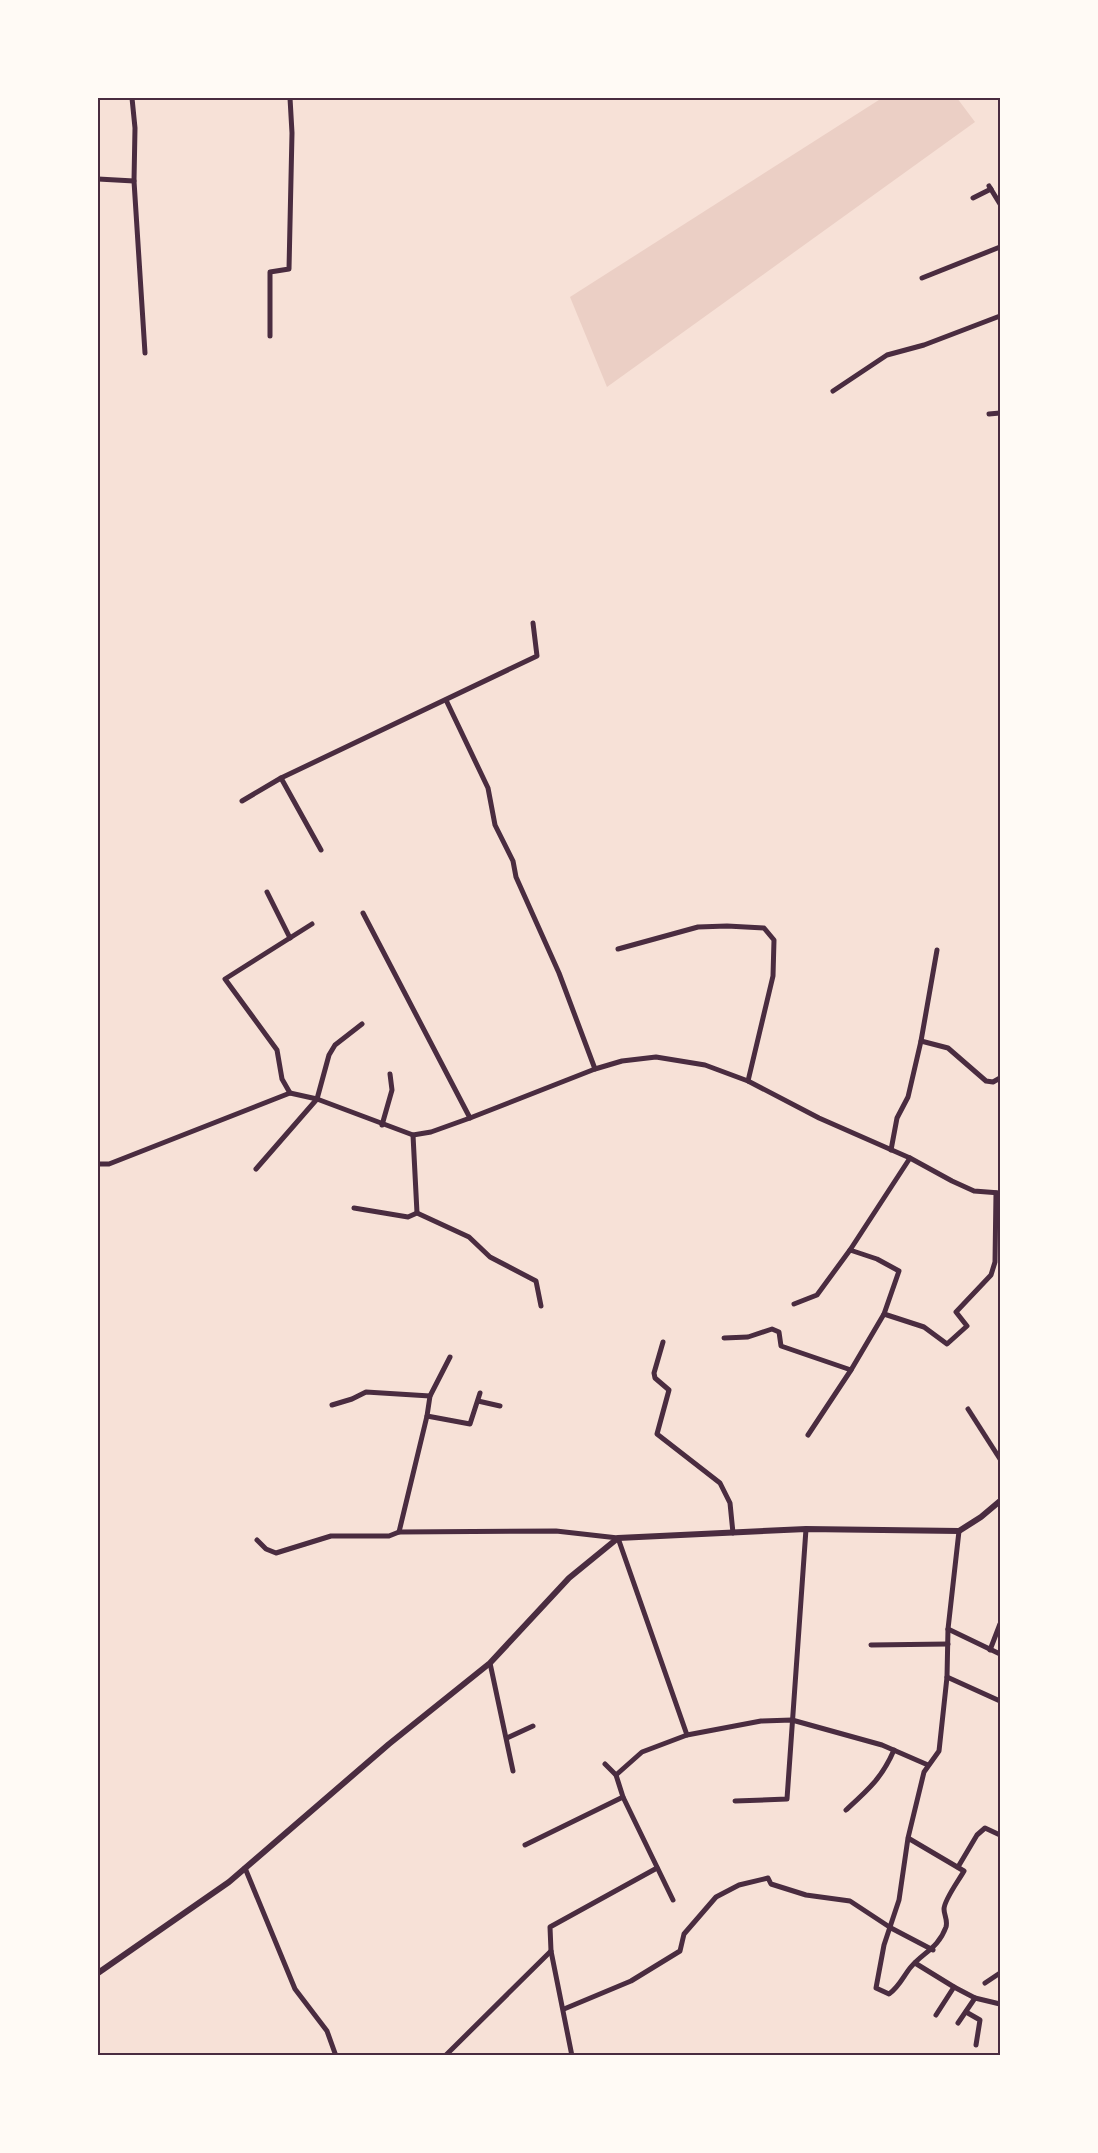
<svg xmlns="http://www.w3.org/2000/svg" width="1098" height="2153" font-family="Signika,sans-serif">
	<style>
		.green { fill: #ebcfc5 }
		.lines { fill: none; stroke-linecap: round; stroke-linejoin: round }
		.minor { stroke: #4a2c40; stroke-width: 5 }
		.tertiary { stroke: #4a2c40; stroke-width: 6 }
		.neatline { fill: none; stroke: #4a2c40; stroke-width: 2 }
	</style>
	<rect width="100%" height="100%" fill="#f7e1d7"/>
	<path class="green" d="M882 98H957L975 122 607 387 570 297Z"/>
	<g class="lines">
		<g class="minor">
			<path d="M132 98 135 128 134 181 145 353"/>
			<path d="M98 179 134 181"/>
			<path d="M989 186 1000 204"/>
			<path d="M973 198 991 189"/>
			<path d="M922 278 1000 247"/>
			<path d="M270 336V272L289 269 292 133 290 98"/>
			<path d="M833 391 887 355 924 345 1000 316"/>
			<path d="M989 414 1000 413"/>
			<path d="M446 700 488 788 495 825 513 861 516 877 559 973 595 1069"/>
			<path d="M281 778 321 850"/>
			<path d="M242 801 281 778 537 656 533 623"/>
			<path d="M267 892 290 938"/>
			<path d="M363 913 470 1118"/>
			<path d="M618 949 698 927 727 926 764 928 774 940 773 976 748 1081"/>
			<path d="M921 1041 948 1048 986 1081 993 1082 1000 1078"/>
			<path d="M290 1093 282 1079 277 1050 225 979 312 924"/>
			<path d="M382 1125 392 1090 390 1074"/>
			<path d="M413 1135 417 1213"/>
			<path d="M891 1150 897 1118 908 1097 921 1041 937 950"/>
			<path d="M98 1164H109L290 1093 317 1099 413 1135 431 1132 470 1118 595 1069 622 1061 656 1057 705 1065 748 1081 819 1118 910 1158 952 1181 974 1191 1000 1193"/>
			<path d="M256 1169 317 1099 329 1055 335 1045 362 1024"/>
			<path d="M354 1208 408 1217 417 1213 469 1237 490 1257 536 1281 541 1306"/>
			<path d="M794 1304 817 1295 850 1250 910 1158"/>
			<path d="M884 1314 924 1327 947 1344 967 1326 956 1312 991 1275 995 1262 996 1193"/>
			<path d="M724 1338 748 1337 772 1329 779 1332 781 1346 851 1370"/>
			<path d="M663 1342 654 1373 655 1378 669 1390 657 1434 720 1483 730 1503 733 1533"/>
			<path d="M478 1401 500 1406"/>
			<path d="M332 1405 352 1399 366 1392 430 1396"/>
			<path d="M968 1409 1000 1459"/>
			<path d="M427 1416 470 1424 480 1393"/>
			<path d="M808 1435 851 1370 884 1314 899 1271 877 1259 850 1250"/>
			<path d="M399 1532 427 1416 430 1396 450 1357"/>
			<path d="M257 1540 266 1549 276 1553 331 1536H389L399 1532 556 1531 618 1538 687 1735"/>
			<path d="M948 1629 1000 1654"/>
			<path d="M871 1645 948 1644"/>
			<path d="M990 1650 1000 1624"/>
			<path d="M490 1663 513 1771"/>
			<path d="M947 1677 1000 1701"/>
			<path d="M507 1738 533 1726"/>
			<path d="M605 1764 616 1775 623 1797 673 1900"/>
			<path d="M616 1775 642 1752 687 1735 761 1721 792 1720 882 1745 928 1765"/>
			<path d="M735 1801 787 1799 806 1529"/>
			<path d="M846 1810C868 1790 882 1778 894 1750"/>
			<path d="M908 1838 964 1871C959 1880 944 1900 944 1909 944 1915 948 1920 946 1927 938 1949 923 1952 910 1968 903 1977 899 1987 889 1994L876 1988 884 1945 899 1900 908 1838 924 1772 939 1751 947 1677 948 1629 959 1531"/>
			<path d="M525 1845 623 1797"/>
			<path d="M958 1867 977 1835 985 1828 1000 1835"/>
			<path d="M245 1868 295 1989 327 2031 336 2056"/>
			<path d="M915 1963 954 1987 936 2015"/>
			<path d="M985 1983 1000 1973"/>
			<path d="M954 1987 975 1998 958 2023"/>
			<path d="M975 1998 1000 2004"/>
			<path d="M564 2009 631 1981 680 1951 684 1934 716 1897 739 1885 768 1878 771 1884 806 1895 850 1901 891 1928 933 1950"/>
			<path d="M966 2012 980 2020 976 2045"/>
			<path d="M445 2056 551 1951"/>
			<path d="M572 2056 551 1951 550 1927 657 1868"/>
		</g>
		<path class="tertiary" d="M98 1973 229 1882 389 1744 490 1663 569 1578 618 1538 806 1529 959 1531 981 1517 1000 1501"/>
	</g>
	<rect width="1098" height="2153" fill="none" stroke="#fffaf5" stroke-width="198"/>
	<rect x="99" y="99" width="900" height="1955" class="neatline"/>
</svg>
